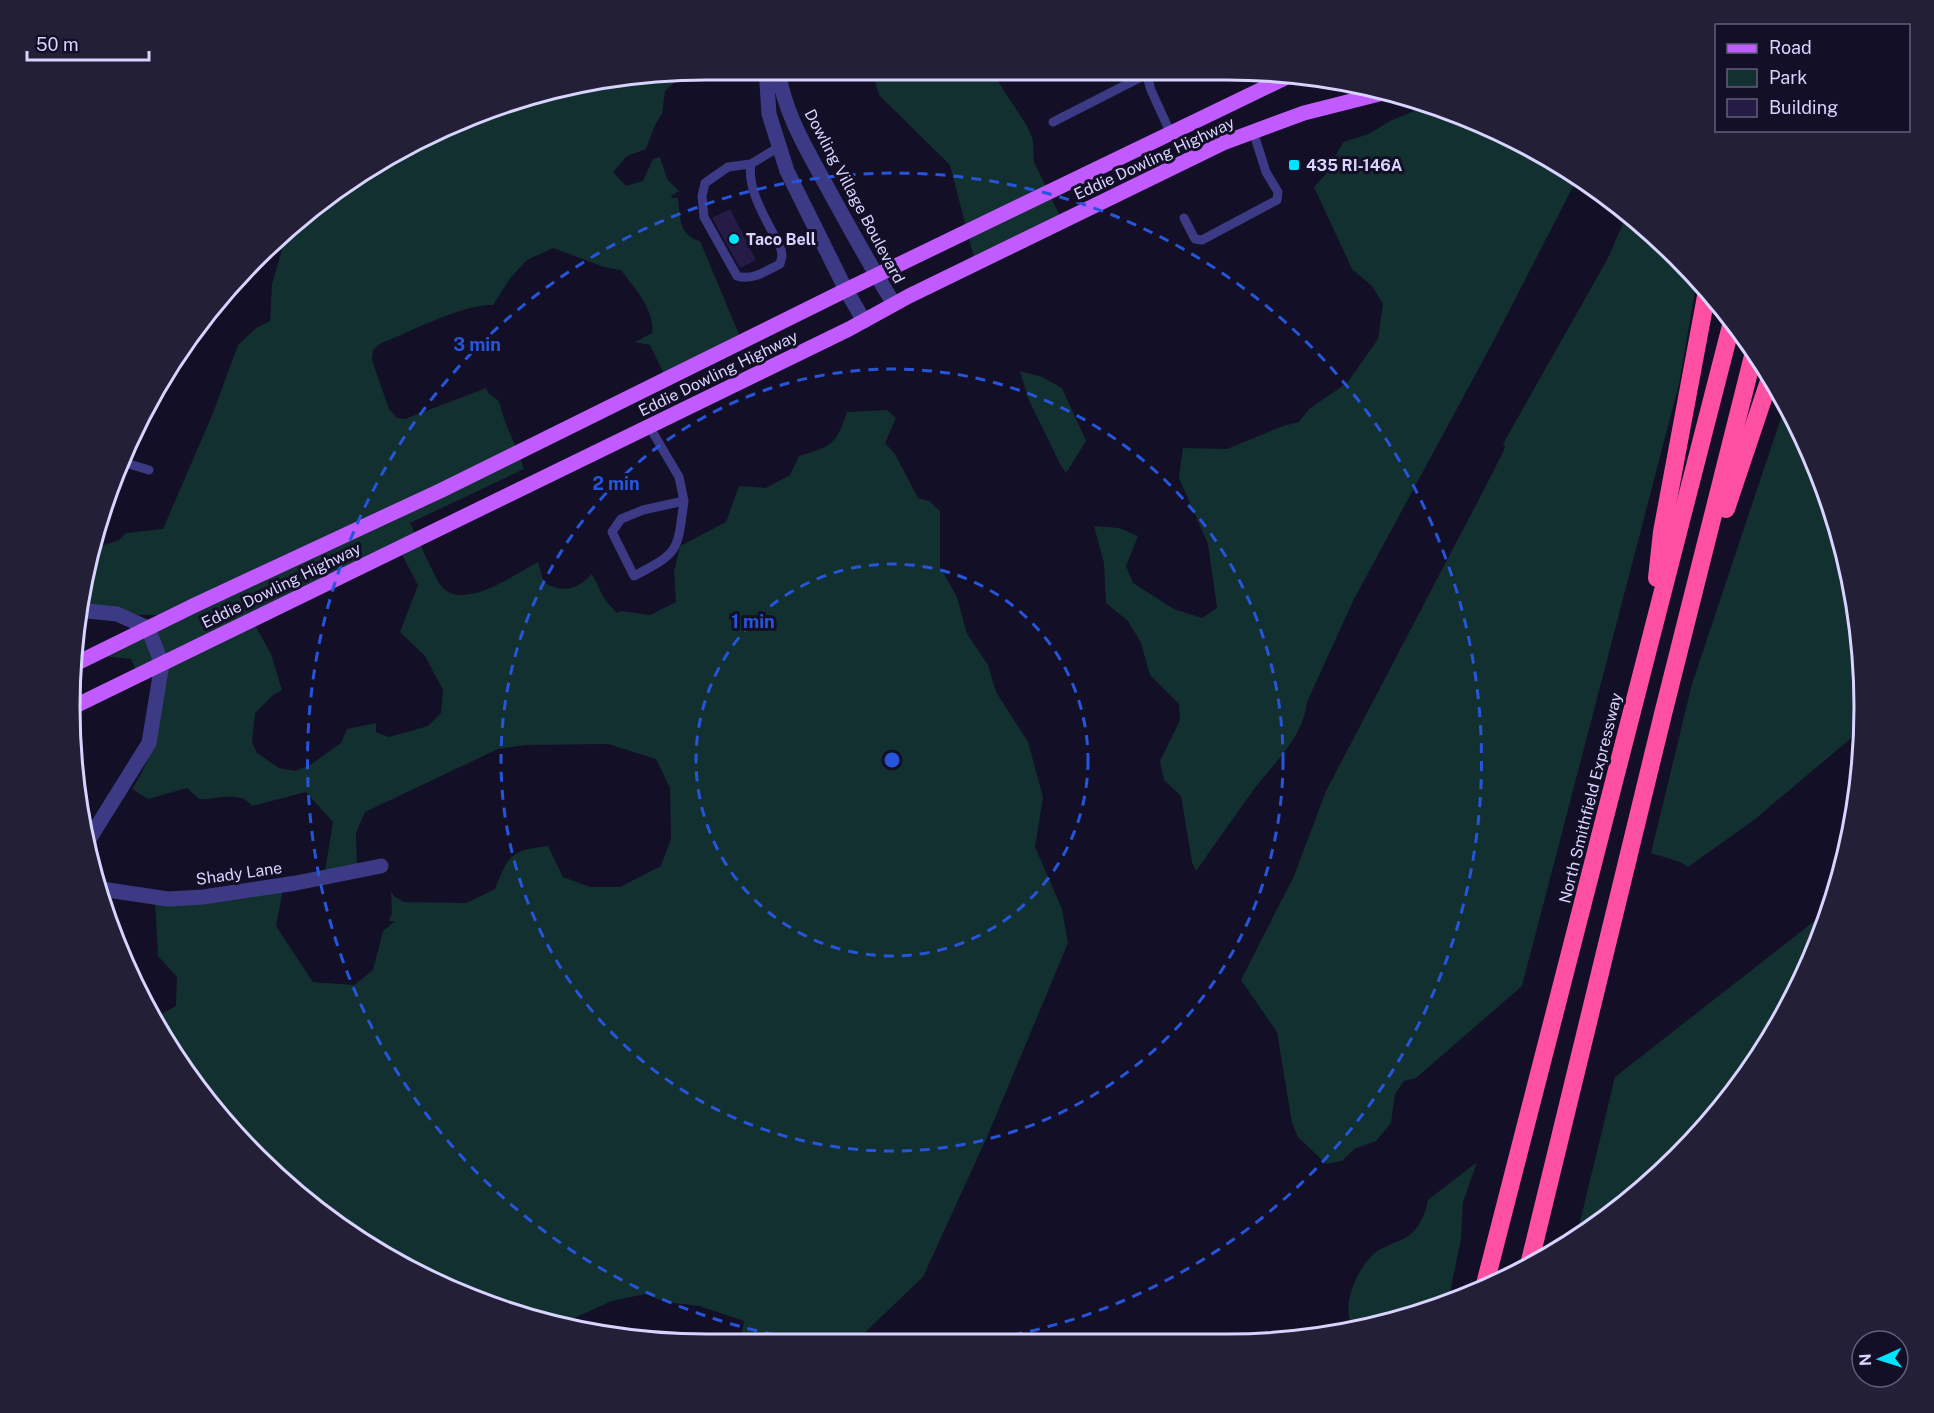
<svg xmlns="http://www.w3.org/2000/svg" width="1934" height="1413" font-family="'Public Sans',sans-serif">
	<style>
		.green { fill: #12302f; fill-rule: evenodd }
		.building { fill: #241b47 }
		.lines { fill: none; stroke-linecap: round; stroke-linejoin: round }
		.lane { stroke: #3d3a85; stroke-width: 9 }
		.street { stroke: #3d3a85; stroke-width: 15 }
		.primary { stroke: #c25bff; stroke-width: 15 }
		.highway { stroke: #ff4fa3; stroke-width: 18 }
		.ring { fill: none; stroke: #2655da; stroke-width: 3; stroke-dasharray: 10 8 }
		.poi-dot { fill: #00e5ff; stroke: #130f26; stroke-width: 2 }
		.labels { text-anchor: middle; stroke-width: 6; stroke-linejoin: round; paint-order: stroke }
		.street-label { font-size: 16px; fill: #d9d4ff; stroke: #130f26 }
		.poi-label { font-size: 16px; font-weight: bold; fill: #d9d4ff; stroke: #130f26; text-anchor: start }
		.rim { fill: none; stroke: #d9d4ff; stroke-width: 3 }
		.centre { fill: #2655da; stroke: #130f26; stroke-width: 3 }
		.ring-label { font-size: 18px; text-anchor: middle; font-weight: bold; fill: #2655da; stroke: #130f26; stroke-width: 6; stroke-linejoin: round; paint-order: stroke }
	</style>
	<rect width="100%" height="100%" fill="#130f26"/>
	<g class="green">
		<path d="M884 69H990L1027 126 1033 140 1034 162 1064 224 976 266 950 165 879 95 875 81Z"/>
		<path d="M702 70 701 77 675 82 665 91 662 114 655 125 646 149 627 156 613 172 626 186 643 181 653 159 660 157 667 179 679 191 671 196 672 198H678C680 216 679 236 700 241L743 344 667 380 650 345 635 342 652 333C655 309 634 288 621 270L604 267 553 248 527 260 511 277 493 305C465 303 410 332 381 343L373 350 372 360 389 409 397 418 405 419 486 388 489 394 499 401C504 425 517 446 524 469L410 523C417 535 436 583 444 589 468 609 515 574 538 562L544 583C565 593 576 590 592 574L605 600 617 613 621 611 650 615 676 602 674 572 680 546 726 522 739 486 766 488 790 475 799 456C831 446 836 446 847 412L887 410 896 418 885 443 895 454 918 498 929 501 940 511V567L957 597 967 634 988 665 996 692 1028 742 1043 797 1035 847 1062 909 1068 943 987 1137 923 1277 856 1341 740 1342 744 1321 699 1306 665 1302 645 1294 612 1301 574 1318 564 1326 541 1322 456 1287 452 1281 441 1276H429L388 1259 286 1186 201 1095 156 1017 176 1006 177 977 158 956 155 900 284 884 276 926 313 982 354 985 373 970 383 931 395 921H389L392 913 391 891 394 896 404 902 466 903 495 889C509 854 510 851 548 846L563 877 590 887H620L661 866 671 839 670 788 656 759 608 744 526 745 498 749 365 812 356 833 357 870 324 877 333 822 306 792 252 806C241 790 215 800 199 799L187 788 148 799 132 789C156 753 163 712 165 669L137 672 131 659 100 656 166 617 157 615 78 614 81 584H84L92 549 119 540 126 533 163 529 213 413 238 345 256 328 270 321 272 284 282 250 279 241 353 176 462 118 541 91ZM399 549 418 585 400 632 425 656 443 690 441 713 428 726 389 737 376 732V723L347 729 341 743 310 765 295 771 279 768 257 753 252 742 255 713 273 695 282 690 271 654 252 620Z"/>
		<path d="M1431 104 1472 118 1579 175 1493 342 1353 601 1307 702C1303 739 1273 763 1252 792 1233 818 1215 845 1196 871L1192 862 1181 796 1164 780 1160 761 1180 720 1179 704 1150 675 1141 643 1128 621 1106 603 1104 563 1094 526 1119 528 1138 536 1126 566 1133 583 1174 609 1202 618 1217 608 1208 544 1179 478 1183 448 1227 449 1283 426 1299 422 1309 409 1347 383 1378 339 1383 304 1372 286 1352 269 1314 187 1326 174 1343 142 1369 134 1390 121Z"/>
		<path d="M1628 212 1648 227 1697 280 1679 384 1522 986 1416 1078 1404 1081 1395 1094 1391 1123 1376 1141 1354 1149 1342 1161 1326 1164 1298 1137 1292 1123 1277 1032 1241 980 1294 876 1326 791 1489 480 1504 450 1505 446 1503 444 1608 258Z"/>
		<path d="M1020 371 1042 377 1062 388 1086 441 1066 473 1060 464 1028 398Z"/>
		<path d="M1786 403 1799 424 1843 541 1864 664 1862 729 1754 820 1688 867 1680 862 1651 853 1692 684Z"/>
		<path d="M1831 911 1780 1025 1707 1127 1616 1212 1577 1234 1615 1077 1817 919Z"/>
		<path d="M1477 1162 1463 1202 1461 1239 1448 1302 1353 1327C1339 1306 1359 1263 1379 1250 1389 1244 1403 1241 1412 1233 1421 1225 1426 1211 1428 1200Z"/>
	</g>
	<path class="building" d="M730 209 756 260 740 268 712 218Z"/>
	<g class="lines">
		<g class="lane">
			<path d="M1145 69 1151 90 1171 134"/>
			<path d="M1053 122 1147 74"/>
			<path d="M751 164 728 167 705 183 702 196 704 217 737 276C752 281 766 271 780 264L782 256 781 249C770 225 746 191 751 164L779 147"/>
			<path d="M1184 218 1195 239 1202 240 1277 200 1278 192 1266 172 1253 131"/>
			<path d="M649 426 679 477 684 501 643 510 621 519 612 532 634 576C680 552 677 552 684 501"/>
			<path d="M122 462 149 470"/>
		</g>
		<g class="street">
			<path d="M766 69 769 114 787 171 846 290 864 321"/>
			<path d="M778 69C784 115 810 155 832 196 852 232 872 269 894 304"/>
			<path d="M78 610 117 614 148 628 162 664 149 743 88 841"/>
			<path d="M101 889 168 899 203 897 296 883 381 866"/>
		</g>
		<g class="primary">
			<path d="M73 665 195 605 442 490 846 290 1287 77"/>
			<path d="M69 709 849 329 909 296 1223 143 1304 113 1391 91"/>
		</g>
		<g class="highway">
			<path d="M1726 509 1770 378"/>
			<path d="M1657 578 1662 532 1707 291"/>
			<path d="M1530 1261 1663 714 1754 352"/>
			<path d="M1484 1288 1733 318"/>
		</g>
	</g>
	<g class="ring">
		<circle cx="892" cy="760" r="196"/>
		<circle cx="892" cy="760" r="391"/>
		<path d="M810 1341A587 587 0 1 1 979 1341"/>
	</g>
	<g class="poi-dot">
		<rect x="1288" y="159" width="12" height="12" rx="3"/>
		<circle cx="734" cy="239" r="6"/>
	</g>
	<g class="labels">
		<g class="street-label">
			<text transform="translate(1154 158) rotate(-25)" y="6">Eddie Dowling Highway</text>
			<text transform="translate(855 196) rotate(62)" y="6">Dowling Village Boulevard</text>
			<text transform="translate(718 373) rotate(-26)" y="6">Eddie Dowling Highway</text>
			<text transform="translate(281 585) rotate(-26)" y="6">Eddie Dowling Highway</text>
			<text transform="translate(1590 798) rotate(-76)" y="6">North Smithfield Expressway</text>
			<text transform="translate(239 873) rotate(-8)" y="6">Shady Lane</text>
		</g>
		<g class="poi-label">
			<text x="1306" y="171">435 RI-146A</text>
			<text x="746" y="245">Taco Bell</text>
		</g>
	</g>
	<path d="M0 0H1934V1413H0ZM707 80H1227A627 627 0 0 1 1854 707V707A627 627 0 0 1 1227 1334H707A627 627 0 0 1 80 707V707A627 627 0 0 1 707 80Z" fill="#231f37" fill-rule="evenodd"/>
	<path class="rim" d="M707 80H1227A627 627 0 0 1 1854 707V707A627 627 0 0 1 1227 1334H707A627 627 0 0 1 80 707V707A627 627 0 0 1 707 80Z"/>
	<circle cx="892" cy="760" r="9" class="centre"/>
	<g class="ring-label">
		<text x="477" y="351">3 min</text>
		<text x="616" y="490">2 min</text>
		<text x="753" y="628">1 min</text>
	</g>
	<rect x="1715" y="24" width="195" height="108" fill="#130f26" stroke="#625e7d" stroke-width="1.5"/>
	<rect x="1727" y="44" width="30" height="9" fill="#c25bff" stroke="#625e7d" stroke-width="1.5"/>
	<text x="1769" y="54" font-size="18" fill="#d9d4ff">Road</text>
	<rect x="1727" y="69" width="30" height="18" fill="#12302f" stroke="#625e7d" stroke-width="1.5"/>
	<text x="1769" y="84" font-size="18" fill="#d9d4ff">Park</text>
	<rect x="1727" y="99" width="30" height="18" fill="#241b47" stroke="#625e7d" stroke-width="1.5"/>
	<text x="1769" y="114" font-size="18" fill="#d9d4ff">Building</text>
	<g transform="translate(1880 1359) rotate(267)"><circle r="28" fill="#130f26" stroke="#625e7d" stroke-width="1.5"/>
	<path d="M0-4.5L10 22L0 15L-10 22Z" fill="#00e5ff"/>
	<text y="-9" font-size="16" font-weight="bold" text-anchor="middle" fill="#d9d4ff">N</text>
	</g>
	<path d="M27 51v9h122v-9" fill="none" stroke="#d9d4ff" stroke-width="3"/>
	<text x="36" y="51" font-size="18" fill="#d9d4ff" stroke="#130f26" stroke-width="4.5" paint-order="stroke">50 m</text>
</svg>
